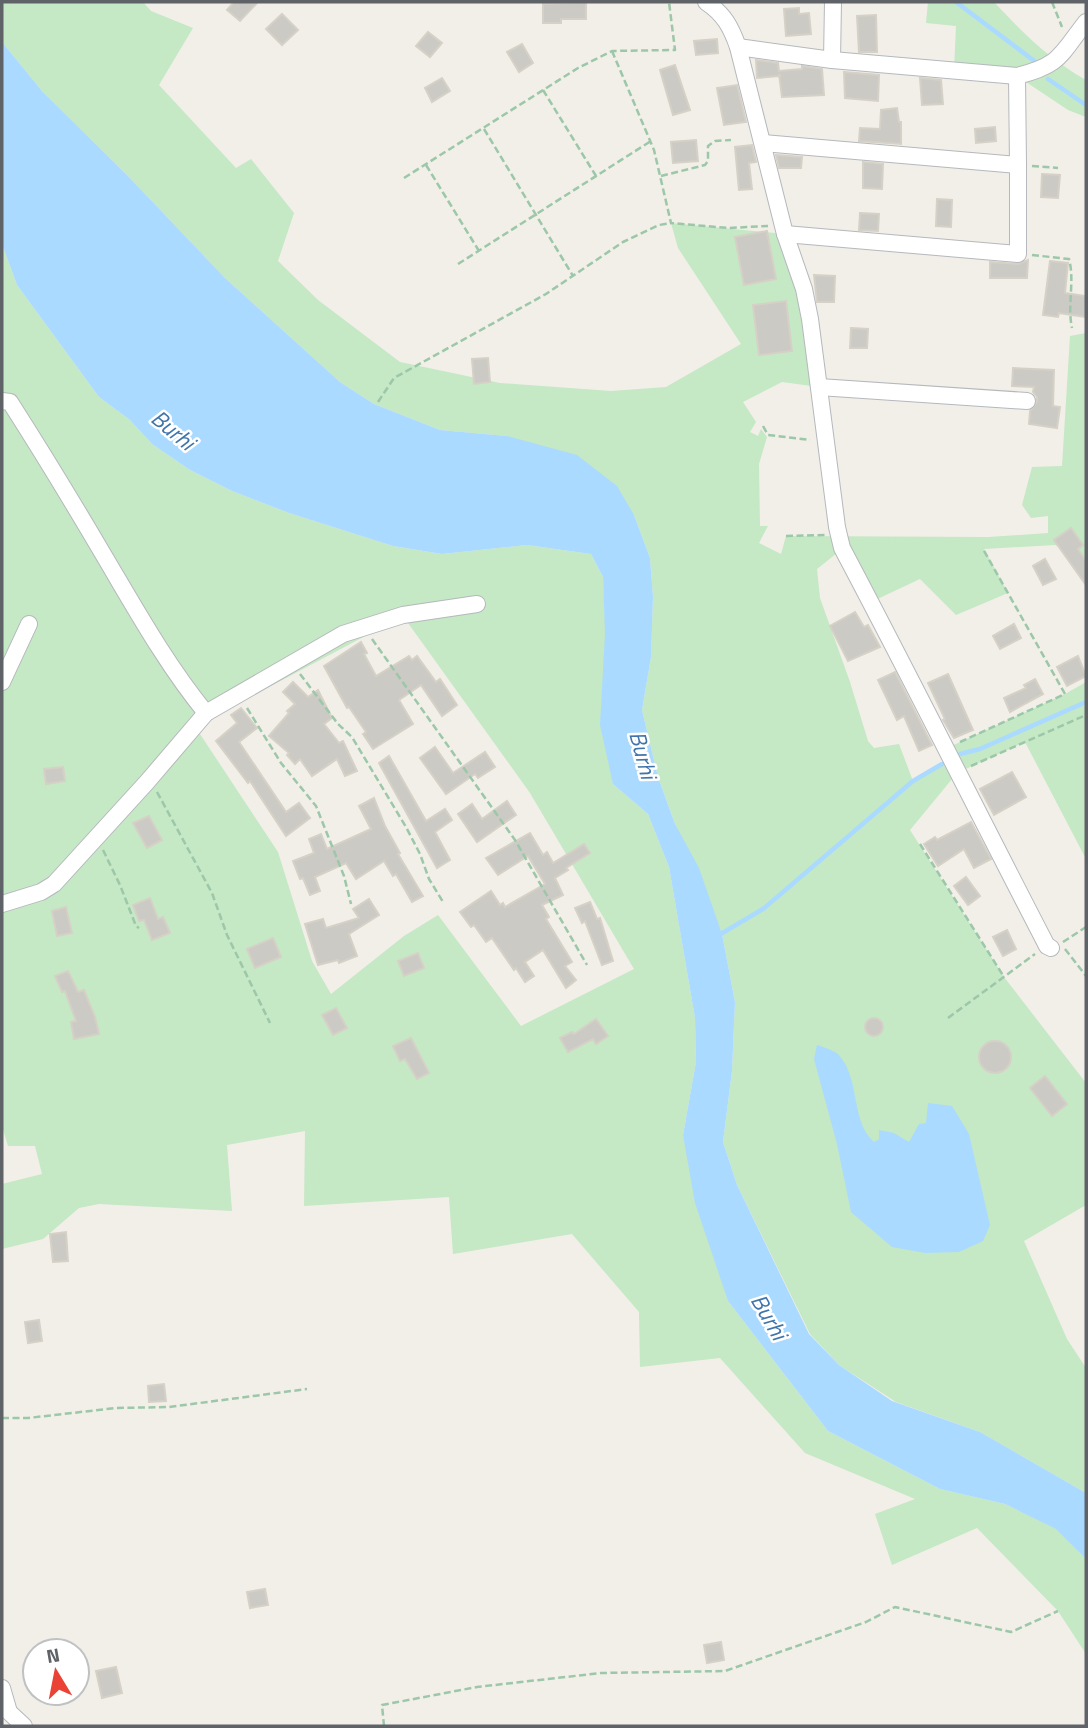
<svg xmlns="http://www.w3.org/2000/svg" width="1088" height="1728" font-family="'Titillium Web',sans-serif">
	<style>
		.green { fill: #c5e8c5; fill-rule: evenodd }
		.water { fill: #aadaff }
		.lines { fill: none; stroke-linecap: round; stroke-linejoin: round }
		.stream { stroke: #aadaff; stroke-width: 4.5 }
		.building { fill: #cccac5; stroke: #d6d1c6; stroke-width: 2 }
		.minor-casing { stroke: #b5b8bc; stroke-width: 18 }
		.path { stroke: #9cc7a9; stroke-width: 2.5; stroke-dasharray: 7 3.5; stroke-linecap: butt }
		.minor { stroke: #fff; stroke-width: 16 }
		.labels { text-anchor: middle; stroke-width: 5; stroke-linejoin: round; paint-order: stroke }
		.water-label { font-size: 23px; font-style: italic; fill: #4174aa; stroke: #fff }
	</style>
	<rect width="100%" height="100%" fill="#f1efe8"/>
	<g class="green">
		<path d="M2 2H143L151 11 193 28 159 85 236 168 251 159 294 213 278 261 318 300 400 362 500 383 611 391 666 387 741 344 678 248 671 223 785 234 819 387 782 382 743 402 756 422 750 432 758 436 761 429 767 437 759 464 760 526H768L759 543 781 554 786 536 989 537 1048 533V516L1031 518 1022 505 1032 467 1062 466 1070 336 1086 333V570L1075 554 1055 545 984 549 1008 593 956 615 920 579 871 602 842 549 817 569 820 598 850 682 868 741 874 748 899 744 913 781 942 764 947 748 1065 694 1086 682V859L1025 742 957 773 910 830 1004 977 1086 1083V1205L1024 1241 1067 1339 1086 1368V1493L980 1432 896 1402 839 1365 810 1334 737 1185 723 1142 732 1071 735 1002 722 934 675 824 658 777 642 710 651 657 653 597 650 558 634 515 507 436 440 430 374 404 340 382 225 278 128 176 42 91 2 42Z"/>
		<path d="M928 2H994C1024 34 1048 58 1086 80V117L1068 110 1017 76 954 70 956 26 926 23Z"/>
		<path d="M2 244 17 285 99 397 130 420 152 444 190 470 232 491 289 513 393 546 442 554 527 545 591 554 603 577 613 784 648 814 669 867 695 1018 696 1062 683 1135 728 1301 828 1431 940 1489 1005 1504 1057 1529 1086 1559V1654L1058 1611 977 1528 892 1565 875 1514 915 1499 805 1453 720 1358 640 1367 639 1312 572 1234 453 1254 449 1197 304 1206 305 1131 227 1145 232 1211 99 1204 79 1208 43 1239 2 1249V1184L42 1174 35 1146H8L2 1126ZM403 616 530 793 634 969 521 1026 438 915 404 936 331 994 312 961 278 852 198 731 213 718 239 703Z"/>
	</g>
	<g class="water">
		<path d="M2 42 42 91 128 176 225 278 340 382 374 404 440 430 507 436 577 455 617 486 634 515 650 558 653 597 651 657 642 710 658 777 675 824 699 868 722 934 735 1002 732 1071 723 1142 737 1185 809 1334 839 1365 892 1401 980 1432 1086 1493V1559L1056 1529 1005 1504 940 1489 828 1431 728 1301 695 1203 683 1135 696 1062 695 1018 669 867 648 814 613 784 600 725 605 634 603 577 591 554 527 545 442 554 393 546 289 513 232 491 190 470 152 444 130 420 99 397 17 285 2 244Z"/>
		<path d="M817 1045C823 1047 833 1050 838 1054 861 1079 850 1121 874 1142L879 1139V1130L894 1133 909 1142 919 1124 926 1123 928 1103 952 1106 969 1134 990 1225 983 1241 959 1252 925 1253 892 1247 851 1212 837 1144 814 1059Z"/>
	</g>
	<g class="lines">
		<g class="stream">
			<path d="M956 2 1037 63"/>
			<path d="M1048 79 1086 105"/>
			<path d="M960 754 980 749 1086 702"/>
			<path d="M719 935 763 909 913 781 942 764"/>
		</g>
	</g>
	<g class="building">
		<path d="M234 2H258L240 21 227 10Z"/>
		<path d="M586 2V19H561V23H543V4Z"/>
		<path d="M799 8V14L809 13 811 34 786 36 784 9Z"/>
		<path d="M282 14 298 30 282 45 266 29Z"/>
		<path d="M876 15 877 52H859L857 16Z"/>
		<path d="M428 32 442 43 430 57 416 46Z"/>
		<path d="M717 39 718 53 696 55 694 41Z"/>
		<path d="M522 44 533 63 519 72 507 52Z"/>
		<path d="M756 60 778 63 779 71 802 69V66L822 69 824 95 782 97 779 74 780 76 757 78Z"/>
		<path d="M675 65 690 110 673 115 660 70Z"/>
		<path d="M844 72 879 75 878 101 845 98Z"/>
		<path d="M442 78 450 91 432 102 425 88Z"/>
		<path d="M920 78 941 80 943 104 922 105Z"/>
		<path d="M737 85 746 122 724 125 717 88Z"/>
		<path d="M897 108 899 122H901V144L859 141 860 128 880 129 881 110Z"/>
		<path d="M995 127 996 141 976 143 975 129Z"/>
		<path d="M696 140 698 161 673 163 671 142Z"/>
		<path d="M752 145 756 162 749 163 752 189 739 190 735 147Z"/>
		<path d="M776 155 802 157 801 168H779Z"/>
		<path d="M863 162 883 164 882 189 863 188Z"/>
		<path d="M1042 174 1060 175 1058 198 1041 197Z"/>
		<path d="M937 199 952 200 951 227 936 226Z"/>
		<path d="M860 213 879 214 878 231 859 230Z"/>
		<path d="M767 231 776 279 744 285 735 237Z"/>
		<path d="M1028 260 1027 278H990V262L1018 264Z"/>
		<path d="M1050 261 1068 263 1065 293 1086 296V317L1059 313 1058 317 1043 315Z"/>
		<path d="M814 275 835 276 834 302H817Z"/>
		<path d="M786 301 792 351 759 355 753 305Z"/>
		<path d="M851 328 868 329 867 348H850Z"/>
		<path d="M488 358 490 382 474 384 472 359Z"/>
		<path d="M1013 368 1054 370 1053 406 1060 407 1057 428 1029 424 1030 411 1037 402V397L1033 392 1034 387 1012 386Z"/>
		<path d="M1071 528 1083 545 1078 549 1086 561V585L1054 540Z"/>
		<path d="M1045 559 1056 579 1043 585 1033 566Z"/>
		<path d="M855 612 864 627 868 625 880 647 848 661 830 626Z"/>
		<path d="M1014 624 1021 638 1000 649 993 636Z"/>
		<path d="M361 642 367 653 364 654 376 676 409 656 412 660 417 656 436 682 440 679 457 705 442 716 421 685 399 700 413 724 373 749 363 734 366 732 349 707 347 708 324 666Z"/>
		<path d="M1078 656 1086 676 1067 686 1057 667Z"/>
		<path d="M895 672 932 745 919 751 904 716 897 720 878 680Z"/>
		<path d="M948 674 973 730 954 738 943 720 945 719 928 683Z"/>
		<path d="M1035 679 1043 694 1010 712 1004 698 1026 688 1024 685Z"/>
		<path d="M293 682 308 697 318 690 332 718 324 724 339 743 343 741 357 771 345 776 337 759 312 776 300 759 295 764 287 755 289 753 269 736 289 713 287 711 295 704 283 692Z"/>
		<path d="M241 708 257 728 239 742 286 812 299 803 310 818 286 836 250 781 248 783 216 741 237 723 231 715Z"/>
		<path d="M435 747 453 773 485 752 495 767 478 778 475 774 446 794 420 758Z"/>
		<path d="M389 756 426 821 445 809 452 820 435 832 450 860 437 868 379 763Z"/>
		<path d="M63 767 65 781 46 784 44 769Z"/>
		<path d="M1012 772 1026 797 994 815 980 789Z"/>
		<path d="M374 798 385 826 400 853 398 854 423 896 412 902 396 874 393 876 384 861 356 879 346 863 315 877 320 891 310 895 303 878 300 879 293 861 314 853 309 839 321 834 327 849 371 829 359 806Z"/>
		<path d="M507 801 516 815 477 842 458 814 472 804 482 819Z"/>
		<path d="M149 816 162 840 147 848 133 823Z"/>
		<path d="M971 822 991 859 974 868 964 849 938 866 924 844 935 837 937 840Z"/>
		<path d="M530 833 543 855 547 852 553 863 584 844 590 853 566 868 568 870 555 878 563 895 542 905 549 917 546 919 572 962 565 966 576 980 566 988 543 950 525 962 534 976 525 982 516 968 514 970 492 938 486 942 474 925 471 927 460 912 491 891 500 905 503 903 505 907 545 884 528 856 498 875 486 858Z"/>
		<path d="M966 877 980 896 968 905 954 886Z"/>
		<path d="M150 898 158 919 163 917 170 933 152 940 144 920 139 921 133 905Z"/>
		<path d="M369 899 379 915 349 934 357 956 339 963 338 960 318 965 305 924 323 919 326 928 359 918 353 909Z"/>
		<path d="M590 902 597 919 600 918 613 961 602 965 585 921 582 923 575 908Z"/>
		<path d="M66 907 72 933 57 936 52 911Z"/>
		<path d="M1007 930 1016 949 1003 956 993 937Z"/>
		<path d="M273 938 281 957 255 968 247 949Z"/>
		<path d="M418 953 424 968 404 976 398 961Z"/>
		<path d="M68 971 78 992 84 990 95 1017 99 1034 74 1039 71 1022 76 1021 65 991 62 992 55 976Z"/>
		<path d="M336 1008 347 1028 333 1035 322 1015Z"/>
		<circle cx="874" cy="1027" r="9"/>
		<path d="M596 1019 608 1036 596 1044 593 1039 568 1052 560 1038 572 1032 574 1034Z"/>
		<path d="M411 1038 429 1073 417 1079 405 1059 400 1061 393 1046Z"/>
		<circle cx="995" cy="1057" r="16"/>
		<path d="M1045 1076 1067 1104 1052 1116 1030 1088Z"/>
		<path d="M66 1232 68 1261 53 1262 50 1234Z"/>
		<path d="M39 1320 42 1341 28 1343 25 1322Z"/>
		<path d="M164 1384 166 1401 149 1402 148 1386Z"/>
		<path d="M265 1589 268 1605 250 1608 247 1592Z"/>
		<path d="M721 1642 724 1660 707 1663 704 1645Z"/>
		<path d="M116 1667 122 1693 102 1698 96 1671Z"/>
	</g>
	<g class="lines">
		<g class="minor-casing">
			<g id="minor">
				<path d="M706 2C724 14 731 27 738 47L785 234 804 289 810 319 837 527 842 548C912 680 978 813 1047 946L1051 948"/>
				<path d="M738 47 832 60 1017 76C1061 65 1060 55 1086 22"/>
				<path d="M832 60 833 2"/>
				<path d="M763 143 1018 165 1017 76"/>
				<path d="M785 234 1018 254V165"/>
				<path d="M819 387 1027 401"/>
				<path d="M2 401 10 402C42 452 73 503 103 554 135 608 166 664 206 713"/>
				<path d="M2 682 29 624"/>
				<path d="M2 904 41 892 54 884 147 782 206 713 343 634 403 615 477 604"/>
				<path d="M2 1688 9 1712 24 1726"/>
			</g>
		</g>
		<g class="path">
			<path d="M1052 2 1062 27"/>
			<path d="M612 51 654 150 671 223 728 228 768 226"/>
			<path d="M543 90 596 176"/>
			<path d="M484 129 573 276"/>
			<path d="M426 165 479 251"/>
			<path d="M1032 166 1058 168"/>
			<path d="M661 176 705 165 708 161V146L715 141 731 140"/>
			<path d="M404 178 578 68 612 51 675 50 669 2"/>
			<path d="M1032 255 1069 259C1075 281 1067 305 1072 328"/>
			<path d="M458 264 651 141"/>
			<path d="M378 402 394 378 546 294 623 242 659 225 671 223"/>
			<path d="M763 426 768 435 810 440"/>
			<path d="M786 536 825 535"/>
			<path d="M372 639 515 840 587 965"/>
			<path d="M300 674 338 724 352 737 406 827 420 854 429 879 443 902"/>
			<path d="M247 708 281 763 316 806 344 876 351 904"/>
			<path d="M960 742 1065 694 983 549"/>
			<path d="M971 766 1086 715"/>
			<path d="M157 792 212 893 227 935 270 1023"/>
			<path d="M920 844 1004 977"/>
			<path d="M103 850 120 885 136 926 139 928"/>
			<path d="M1063 942 1086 927"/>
			<path d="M1065 949 1086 976"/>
			<path d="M948 1018 1035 954"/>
			<path d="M2 1418H28L116 1408 169 1407 307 1389"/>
			<path d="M384 1726 382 1705 477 1687 601 1673 725 1671 866 1622 895 1607 1011 1632 1058 1611"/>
		</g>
		<use href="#minor" class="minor"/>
	</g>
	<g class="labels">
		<g class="water-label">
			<text transform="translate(173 430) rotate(40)" y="8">Burhi</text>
			<text transform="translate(643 755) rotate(75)" y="8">Burhi</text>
			<text transform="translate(769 1317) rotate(60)" y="8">Burhi</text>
		</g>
	</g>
	<rect width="1088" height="1728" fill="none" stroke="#5f6368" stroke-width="7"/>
	<g transform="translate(56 1672) rotate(350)"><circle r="33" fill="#ffffff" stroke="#bfc1c3" stroke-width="2"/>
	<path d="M0-5L12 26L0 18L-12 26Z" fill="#ea4335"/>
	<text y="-10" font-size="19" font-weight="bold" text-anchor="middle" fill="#5f6368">N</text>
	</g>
</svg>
